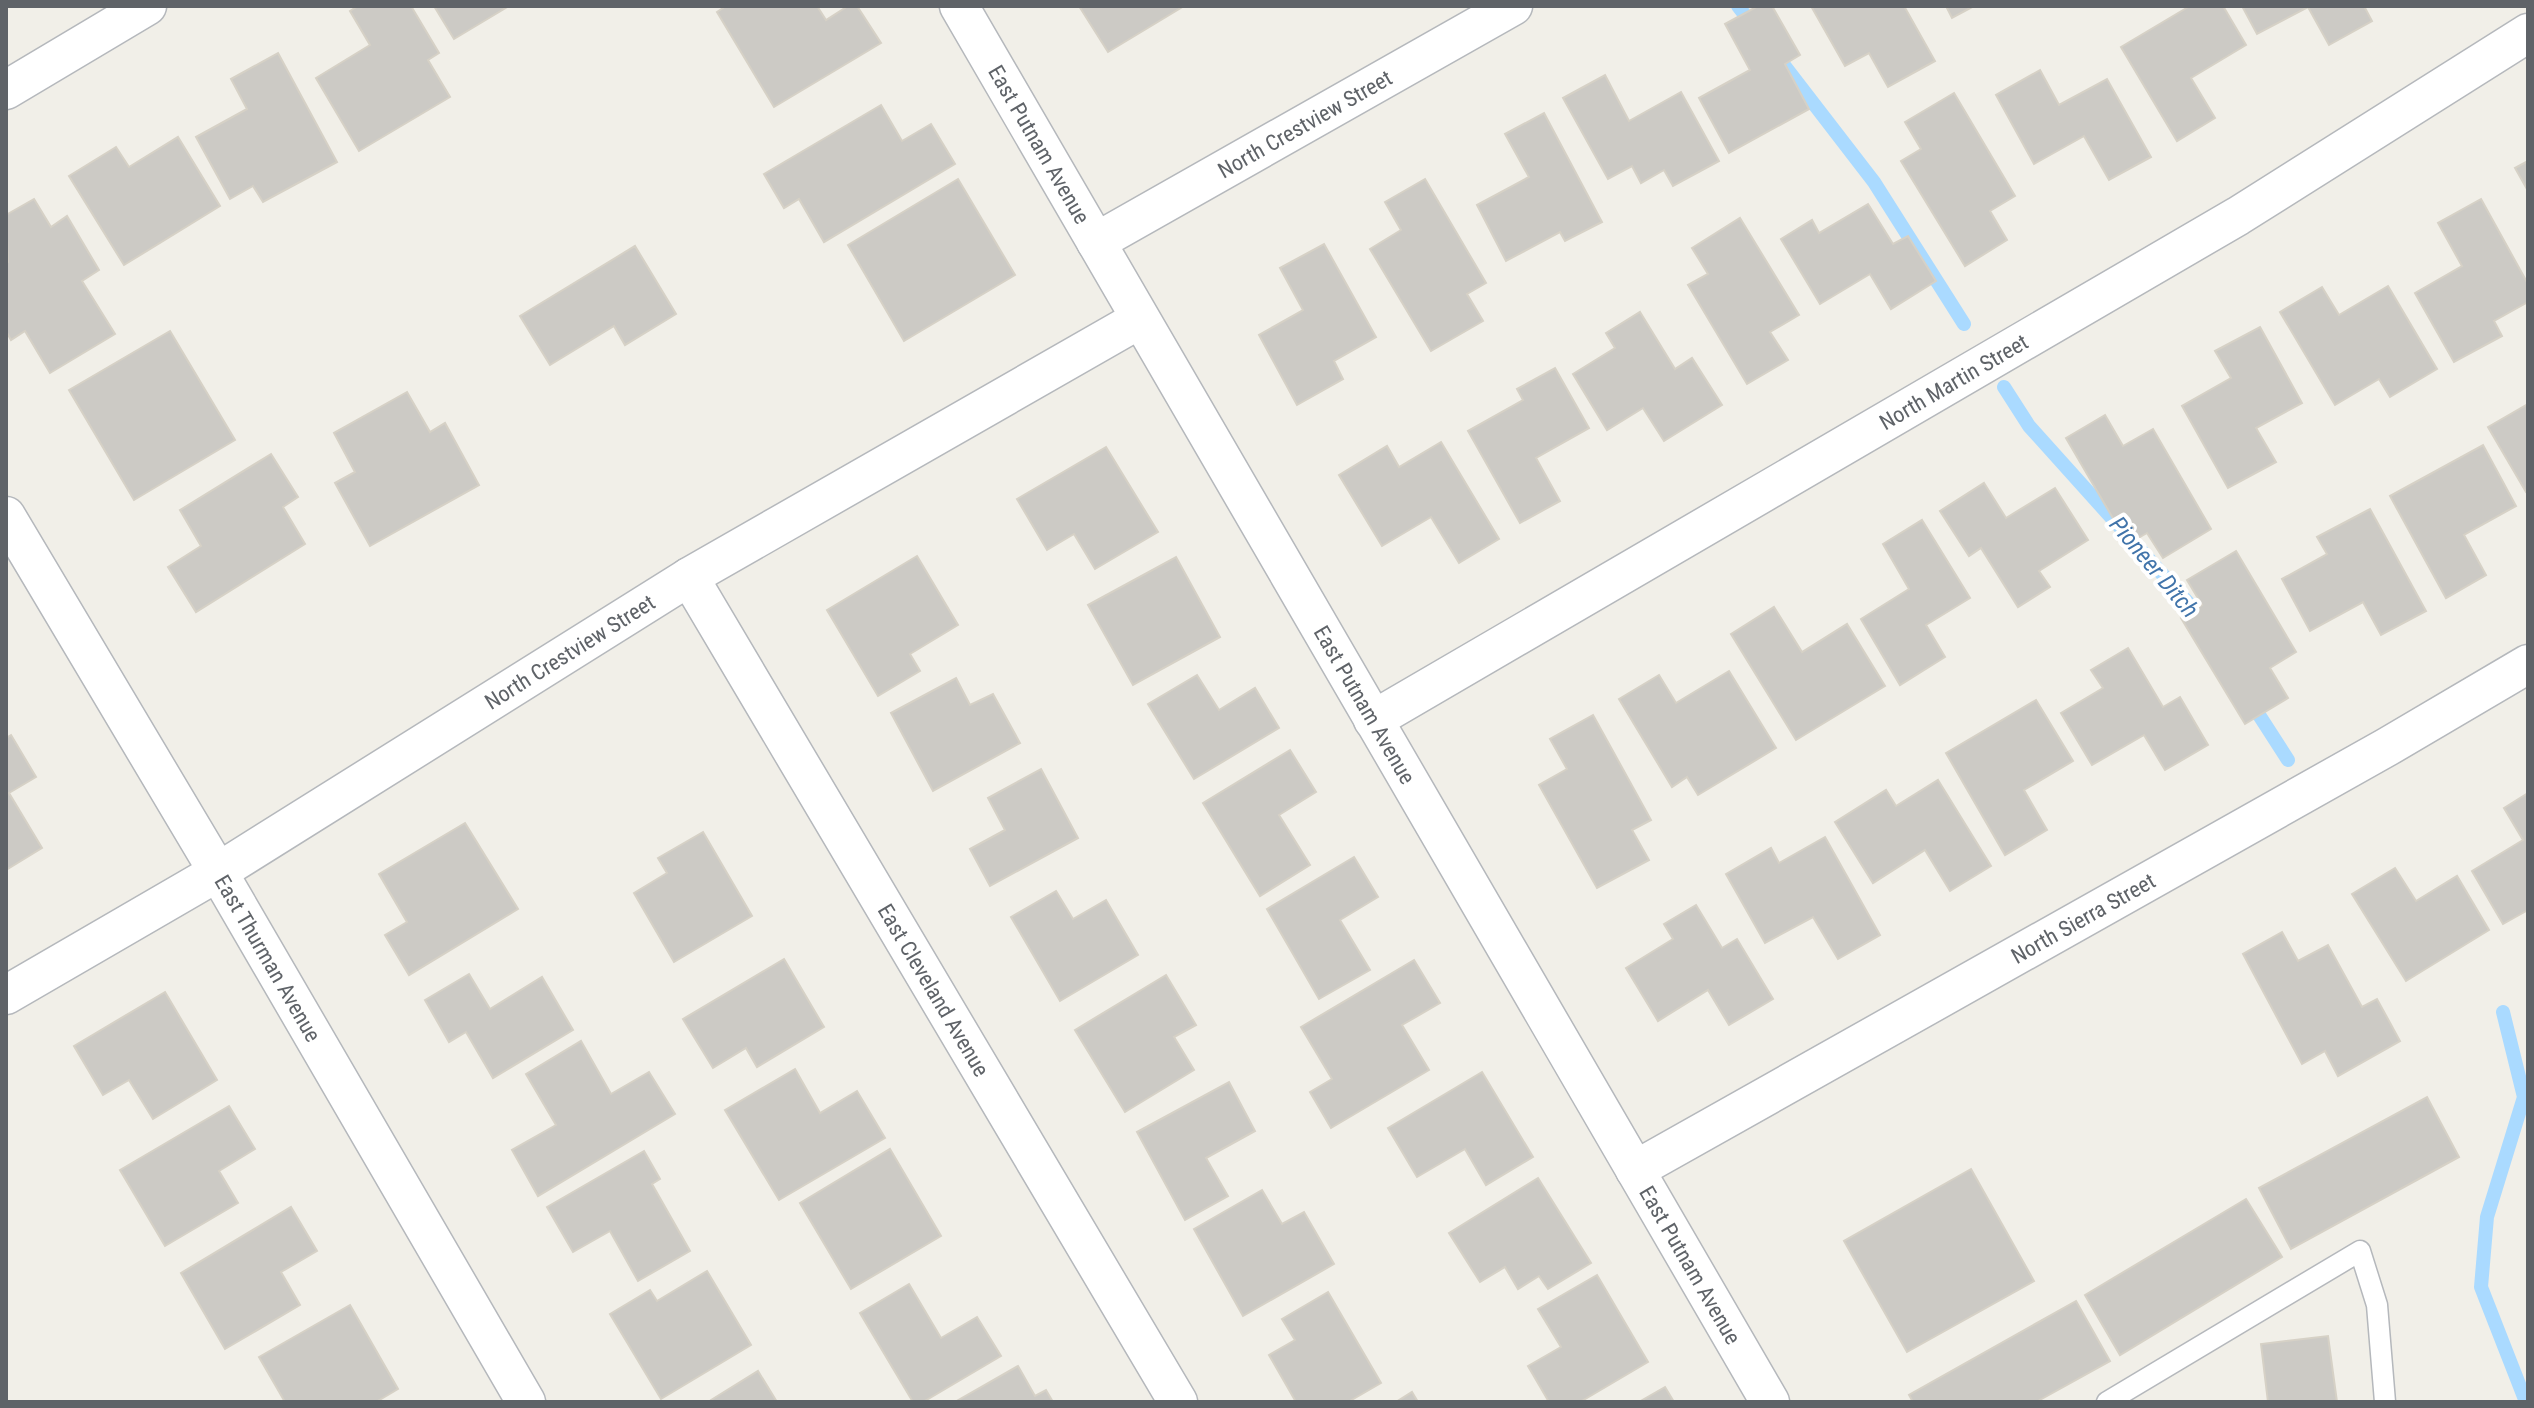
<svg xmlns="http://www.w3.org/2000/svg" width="2534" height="1408" font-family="'Roboto Condensed',sans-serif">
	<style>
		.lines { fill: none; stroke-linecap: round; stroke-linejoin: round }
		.stream { stroke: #aadaff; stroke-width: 14 }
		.building { fill: #cccac5; stroke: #d6d1c6; stroke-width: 2 }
		.service-casing { stroke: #b5b8bc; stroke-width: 23 }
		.minor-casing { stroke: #b5b8bc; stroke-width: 41 }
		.service { stroke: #fff; stroke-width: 20 }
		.minor { stroke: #fff; stroke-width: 38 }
		.labels { text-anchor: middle; stroke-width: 8; stroke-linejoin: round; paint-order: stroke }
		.street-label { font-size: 22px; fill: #5f6368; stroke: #fff }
		.water-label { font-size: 24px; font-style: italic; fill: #4174aa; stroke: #fff }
	</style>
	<rect width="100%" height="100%" fill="#f1efe8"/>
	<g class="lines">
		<g class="stream">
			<path d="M1738 6 1755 28"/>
			<path d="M1780 60 1874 182 1964 324"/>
			<path d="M2004 387 2029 426 2190 605 2203 626"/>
			<path d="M2250 701 2288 760"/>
			<path d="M2503 1012 2524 1097 2487 1217 2481 1287 2526 1402"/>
		</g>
	</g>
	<g class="building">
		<path d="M358 6H411L439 53 428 60 450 97 359 151 316 78 370 45 350 11Z"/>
		<path d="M434 6H509L454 39Z"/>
		<path d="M726 6H817L826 20 848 6H857L881 43 774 107 717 12Z"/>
		<path d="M1079 6H1184L1108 52Z"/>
		<path d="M1758 6H1772L1800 55 1785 64 1809 109 1729 153 1699 98 1750 70 1725 24Z"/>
		<path d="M1811 6H1904L1935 61 1888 87 1869 53 1845 66Z"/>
		<path d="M1946 6H1974L1952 18Z"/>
		<path d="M2190 6H2223L2246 45 2191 78 2215 118 2177 141 2121 47Z"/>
		<path d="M2242 6H2364L2372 21 2329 45 2308 7 2257 34Z"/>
		<path d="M278 53 337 162 263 202 253 186 230 199 196 137 247 109 231 79Z"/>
		<path d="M2040 70 2059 105 2107 79 2151 157 2109 180 2084 136 2034 164 1996 95Z"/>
		<path d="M1605 75 1629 121 1681 92 1719 161 1673 186 1664 170 1641 183 1632 166 1608 179 1563 98Z"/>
		<path d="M1954 93 2015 196 1990 211 2007 240 1965 266 1901 161 1921 149 1905 122Z"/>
		<path d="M881 105 902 141 931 124 955 164 824 242 799 199 784 208 764 174Z"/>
		<path d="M1544 113 1602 222 1565 241 1560 232 1506 261 1477 205 1529 177 1505 134Z"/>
		<path d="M178 137 220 206 124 265 69 176 116 147 129 167Z"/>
		<path d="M2528 161V191L2515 168Z"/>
		<path d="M958 179 1015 275 904 341 848 245Z"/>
		<path d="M1425 179 1486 283 1467 294 1483 321 1431 351 1370 249 1401 230 1385 202Z"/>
		<path d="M34 199 51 227 67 216 99 270 82 281 115 334 50 373 25 331 11 340 6 331V263L8 262 6 215Z"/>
		<path d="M2481 199 2528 284V302L2494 321 2502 336 2454 362 2415 293 2462 266 2438 223Z"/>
		<path d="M1868 204 1893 244 1908 236 1936 281 1891 309 1870 274 1820 304 1781 239 1812 220 1819 233Z"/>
		<path d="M1740 218 1799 315 1770 332 1788 360 1747 384 1688 285 1708 274 1692 248Z"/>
		<path d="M1324 244 1376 337 1334 361 1343 379 1297 405 1259 335 1303 310 1280 268Z"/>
		<path d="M635 246 676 314 625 345 614 326 550 365 520 316Z"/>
		<path d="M2388 286 2437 369 2390 397 2379 379 2335 405 2280 312 2322 287 2339 315Z"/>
		<path d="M1640 312 1675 369 1692 358 1722 405 1664 441 1643 408 1607 430 1573 374 1615 348 1606 333Z"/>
		<path d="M2260 327 2302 403 2256 428 2276 462 2228 488 2182 406 2231 378 2215 351Z"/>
		<path d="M170 331 235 440 134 500 69 390Z"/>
		<path d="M1555 368 1589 428 1536 458 1560 501 1520 523 1468 431 1523 400 1517 389Z"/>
		<path d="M407 392 430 432 445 423 479 485 370 546 335 483 355 472 334 433Z"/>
		<path d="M2528 404V491L2526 492 2488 427Z"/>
		<path d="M2105 415 2123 446 2153 429 2211 529 2163 558 2147 533 2128 544 2066 438Z"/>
		<path d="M1441 442 1499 539 1459 563 1431 517 1382 546 1339 475 1387 446 1399 467Z"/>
		<path d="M2483 445 2516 506 2464 535 2486 575 2446 598 2390 496Z"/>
		<path d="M1106 447 1158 532 1095 569 1074 534 1047 550 1017 499Z"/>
		<path d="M271 454 298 497 283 507 305 544 196 612 168 567 201 546 180 510Z"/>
		<path d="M1984 483 2006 518 2055 488 2088 540 2039 571 2050 587 2018 607 1981 548 1969 556 1940 511Z"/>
		<path d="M2370 509 2426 611 2381 635 2363 602 2310 631 2282 579 2327 554 2317 537Z"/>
		<path d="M1922 520 1970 598 1926 625 1945 657 1900 685 1861 619 1909 589 1883 544Z"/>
		<path d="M2236 551 2296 652 2270 668 2288 698 2245 724 2181 618 2202 605 2187 580Z"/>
		<path d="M917 556 958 625 910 654 920 671 878 696 827 610Z"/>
		<path d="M1176 557 1220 637 1133 685 1088 605Z"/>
		<path d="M1774 607 1802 652 1847 624 1885 686 1796 740 1731 634Z"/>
		<path d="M2128 648 2163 707 2180 697 2208 745 2165 770 2144 735 2092 765 2061 713 2103 688 2091 670Z"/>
		<path d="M1729 671 1776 748 1698 795 1687 777 1672 787 1619 699 1659 675 1676 703Z"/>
		<path d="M1197 675 1219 710 1255 688 1279 728 1194 779 1148 704Z"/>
		<path d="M956 678 970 705 993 694 1020 743 933 791 891 713Z"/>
		<path d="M2036 700 2073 761 2024 790 2047 830 2005 855 1946 753Z"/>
		<path d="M1593 715 1651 820 1632 830 1649 860 1597 888 1539 785 1567 769 1550 739Z"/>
		<path d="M11 735 36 777 9 793 42 848 6 870V738Z"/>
		<path d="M1290 750 1316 792 1279 815 1310 865 1260 896 1203 803Z"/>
		<path d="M1041 769 1078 838 990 886 970 849 1005 830 988 798Z"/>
		<path d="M1938 780 1991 866 1950 891 1925 850 1873 883 1835 822 1886 790 1896 806Z"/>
		<path d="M2528 793V910L2503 924 2472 871 2523 840 2504 808Z"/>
		<path d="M465 823 518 909 409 975 385 935 407 922 379 874Z"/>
		<path d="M703 832 752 916 674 962 634 893 667 873 658 858Z"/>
		<path d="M1825 837 1880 935 1838 959 1813 917 1765 943 1726 874 1771 848 1779 863Z"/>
		<path d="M1354 857 1378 897 1340 920 1370 970 1319 999 1267 909Z"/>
		<path d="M2395 868 2416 901 2457 876 2489 930 2406 981 2352 894Z"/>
		<path d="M1056 891 1073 919 1106 900 1138 955 1060 1001 1011 917Z"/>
		<path d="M1696 905 1722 948 1737 939 1773 999 1729 1025 1708 990 1658 1021 1626 968 1673 939 1664 924Z"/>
		<path d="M2282 932 2298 961 2328 945 2362 1007 2377 999 2400 1041 2338 1076 2325 1051 2302 1064 2243 954Z"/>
		<path d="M784 959 824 1027 757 1067 746 1048 713 1068 683 1019Z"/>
		<path d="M1414 960 1440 1003 1402 1025 1429 1070 1331 1128 1310 1092 1332 1079 1301 1027Z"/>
		<path d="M469 974 490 1009 542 977 573 1030 493 1078 466 1032 449 1042 425 1000Z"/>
		<path d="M1166 975 1196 1025 1174 1037 1194 1070 1125 1112 1075 1030Z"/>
		<path d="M165 992 217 1080 153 1119 129 1080 103 1095 74 1046Z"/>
		<path d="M581 1041 611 1094 649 1072 675 1114 538 1196 512 1150 556 1125 526 1074Z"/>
		<path d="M795 1069 820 1113 857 1091 885 1138 779 1200 725 1110Z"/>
		<path d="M1482 1072 1533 1157 1486 1185 1465 1149 1417 1177 1388 1128Z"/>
		<path d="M1229 1082 1255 1131 1206 1158 1228 1196 1185 1220 1137 1132Z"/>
		<path d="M2427 1097 2459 1157 2291 1249 2259 1188Z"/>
		<path d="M229 1106 255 1149 219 1171 238 1203 165 1246 120 1170Z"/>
		<path d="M890 1149 941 1236 851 1289 800 1203Z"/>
		<path d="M644 1151 660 1179 652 1184 690 1251 638 1281 610 1231 573 1252 547 1207Z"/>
		<path d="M1971 1169 2034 1281 1907 1352 1844 1241Z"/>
		<path d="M1538 1178 1591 1263 1548 1289 1539 1276 1518 1289 1505 1267 1480 1282 1449 1233Z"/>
		<path d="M1262 1190 1282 1224 1304 1212 1334 1264 1243 1316 1194 1229Z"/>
		<path d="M2246 1199 2282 1257 2120 1355 2085 1295Z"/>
		<path d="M291 1207 317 1251 281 1272 300 1305 225 1349 181 1273Z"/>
		<path d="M707 1271 751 1345 661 1399 610 1314 650 1290 657 1301Z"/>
		<path d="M1597 1275 1648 1362 1580 1402H1549L1528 1366 1561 1347 1538 1309Z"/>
		<path d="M909 1284 941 1338 977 1317 1001 1356 923 1402H913L860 1313Z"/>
		<path d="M1328 1292 1381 1383 1348 1402H1296L1269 1355 1295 1340 1282 1319Z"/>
		<path d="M2076 1301 2110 1361 2036 1402H1913L1909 1395Z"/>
		<path d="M350 1305 398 1389 376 1402H285L259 1357Z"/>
		<path d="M2328 1336 2337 1402H2268L2261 1344Z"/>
		<path d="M1018 1366 1035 1396 1046 1390 1053 1402H955Z"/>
		<path d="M758 1371 777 1402H712L711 1400Z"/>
		<path d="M1665 1387 1674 1402H1639Z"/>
		<path d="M1412 1392 1418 1402H1396Z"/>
	</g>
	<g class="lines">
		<g class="service-casing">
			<path id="service" d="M2107 1402 2360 1251 2377 1305 2385 1402"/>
		</g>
		<g class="minor-casing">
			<g id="minor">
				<path id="s1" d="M959 6 1770 1402"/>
				<path d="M6 90 147 6"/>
				<path id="s2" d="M1096 242 1513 6"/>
				<path id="s3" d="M6 516 218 872 526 1402"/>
				<path id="s4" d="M689 577 1178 1402"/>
				<path id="s5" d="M1373 720 2238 216 2528 33"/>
				<path id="s6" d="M6 995 218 872 689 577 1140 319"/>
				<path id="s7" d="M1635 1170 2387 747 2528 664"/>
			</g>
		</g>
		<use href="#service" class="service"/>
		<use href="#minor" class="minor"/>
	</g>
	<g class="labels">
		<g class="street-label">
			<text dy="8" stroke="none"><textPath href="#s2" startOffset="240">North Crestview Street</textPath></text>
			<text dy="8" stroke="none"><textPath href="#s1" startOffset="160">East Putnam Avenue</textPath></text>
			<text dy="8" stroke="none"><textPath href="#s5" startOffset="672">North Martin Street</textPath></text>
			<text dy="8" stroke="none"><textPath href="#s6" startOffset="660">North Crestview Street</textPath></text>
			<text dy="8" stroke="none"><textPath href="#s1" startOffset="808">East Putnam Avenue</textPath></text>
			<text dy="8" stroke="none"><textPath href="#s7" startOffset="514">North Sierra Street</textPath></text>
			<text dy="8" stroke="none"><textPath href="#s3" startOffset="514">East Thurman Avenue</textPath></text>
			<text dy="8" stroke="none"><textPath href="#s4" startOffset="480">East Cleveland Avenue</textPath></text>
			<text dy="8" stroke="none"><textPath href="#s1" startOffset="1456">East Putnam Avenue</textPath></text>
		</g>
		<g class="water-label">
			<text transform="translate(2154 567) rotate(50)" y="8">Pioneer Ditch</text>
		</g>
	</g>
	<rect width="2534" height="1408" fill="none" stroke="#5f6368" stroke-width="16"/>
</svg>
